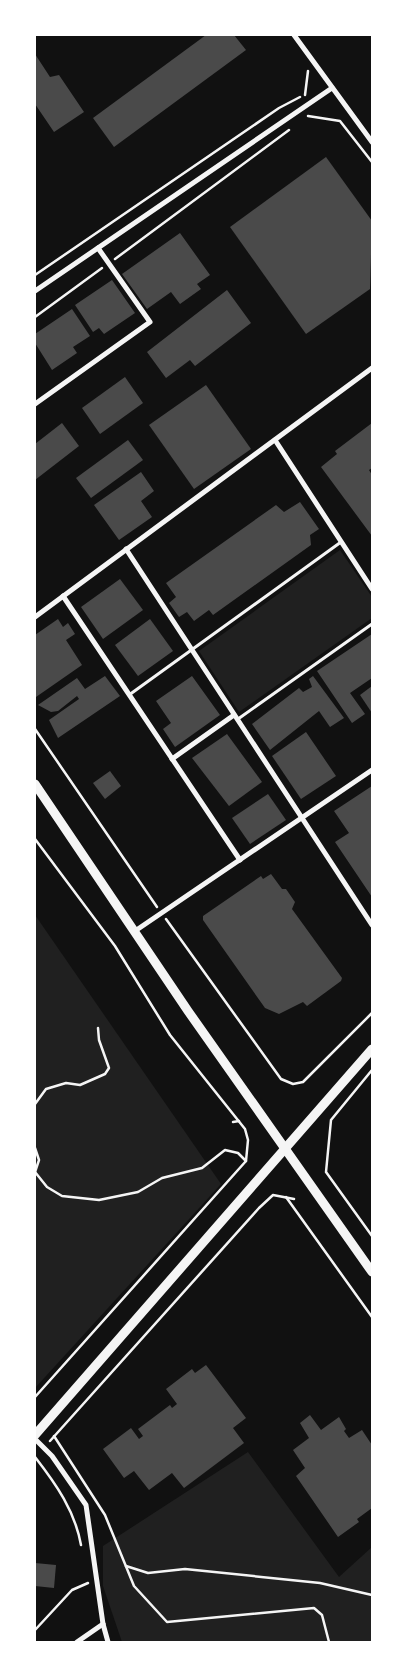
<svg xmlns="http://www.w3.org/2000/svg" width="407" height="1677" font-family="Ubuntu,sans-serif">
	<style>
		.green { fill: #202020 }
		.building { fill: #4a4a4a }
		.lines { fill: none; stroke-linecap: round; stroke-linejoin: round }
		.path { stroke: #f5f5f5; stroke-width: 2.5 }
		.service { stroke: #f5f5f5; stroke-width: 3 }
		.minor { stroke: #f5f5f5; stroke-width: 5 }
		.secondary { stroke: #f5f5f5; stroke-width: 9 }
	</style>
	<rect width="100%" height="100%" fill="#111"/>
	<g class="green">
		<path d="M340 550 372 597V618L239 712 199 651Z"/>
		<path d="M35 915 221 1184 35 1388Z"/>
		<path d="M248 1452 339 1577 372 1547V1642H122L103 1586V1546Z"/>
	</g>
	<g class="building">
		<path d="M206 35H234L246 50 114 147 93 118Z"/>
		<path d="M35 54 50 77 59 75 84 112 54 132 35 104Z"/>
		<path d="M326 157 372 221 370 289 306 334 230 227Z"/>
		<path d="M180 233 210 275 197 284 201 289 180 304 171 292 147 309 122 274Z"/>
		<path d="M112 280 135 313 104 334 99 328 93 332 75 305Z"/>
		<path d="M227 290 251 323 195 366 190 360 166 378 147 352Z"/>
		<path d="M72 309 90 336 73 347 77 353 52 370 35 343V334Z"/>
		<path d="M125 377 143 403 100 434 82 408Z"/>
		<path d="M206 385 251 449 194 489 149 425Z"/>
		<path d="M62 423 79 446 35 480V444Z"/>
		<path d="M372 423V468L369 470 372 475V536L321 467 337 454 335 451Z"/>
		<path d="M128 440 143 460 91 498 76 478Z"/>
		<path d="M141 472 154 491 141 501 152 517 119 540 94 505Z"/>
		<path d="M300 502 319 529 310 535 311 545 213 615 209 610 194 621 187 612 179 617 169 603 176 597 166 583 276 505 284 512Z"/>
		<path d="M120 579 143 610 103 639 81 607Z"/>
		<path d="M58 619 63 627 68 623 75 634 66 640 82 665 36 697 35 635Z"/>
		<path d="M150 619 173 651 138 676 115 645Z"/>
		<path d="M372 634V678L350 693 365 714 352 723 317 671Z"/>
		<path d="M105 676 120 696 58 738 49 720 79 699 77 696 58 711 51 712 38 705 77 678 85 689Z"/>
		<path d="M192 676 220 715 175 747 163 729 171 723 156 701Z"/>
		<path d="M313 676 344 718 330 727 319 711 270 750 252 724 299 688 303 692 312 687 309 679Z"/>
		<path d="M372 686V713L360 695Z"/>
		<path d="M306 732 336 776 301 799 272 756Z"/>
		<path d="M227 734 262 782 229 806 192 758Z"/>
		<path d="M110 771 121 786 105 799 93 783Z"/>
		<path d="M372 786V897L335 842 349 833 334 811Z"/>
		<path d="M268 794 286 820 250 844 232 818Z"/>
		<path d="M271 874 282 889H286L295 902 292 909 342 978 341 981 307 1006 303 1002 279 1014 265 1008 203 920V916L261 876 263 879Z"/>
		<path d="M206 1365 246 1418 233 1428 244 1443 184 1488 172 1473 149 1490 134 1471 124 1478 103 1449 131 1428 139 1439 143 1436 138 1429 170 1405 172 1408 177 1404 166 1389 192 1369 195 1373Z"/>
		<path d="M310 1415 321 1430 339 1417 346 1429 344 1431 349 1438 362 1430 372 1445V1508L357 1519 359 1522 338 1537 296 1476 305 1468 293 1450 309 1438 300 1423Z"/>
		<path d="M35 1563 56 1565 54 1588 35 1586Z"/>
	</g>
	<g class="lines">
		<g class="path">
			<path d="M305 95 308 71"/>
			<path d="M308 116 340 121 372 162"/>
			<path d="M115 259 289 130"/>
			<path d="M35 275 279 108 300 97"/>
			<path d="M35 317 102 268"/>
			<path d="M35 729 157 907"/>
			<path d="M35 839 115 946 170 1035 245 1129 248 1140 246 1161 35 1397"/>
			<path d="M166 919 281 1079 293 1084 303 1082 372 1013"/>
			<path d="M372 1070 331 1120 326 1172 372 1236"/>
			<path d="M35 1104 46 1089 66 1083 80 1085 105 1074 109 1068 99 1040 98 1028"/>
			<path d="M233 1122 239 1121"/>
			<path d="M35 1148 39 1160 35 1172"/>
			<path d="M35 1172 47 1187 62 1196 99 1200 138 1192 162 1178 202 1168 225 1150 238 1153 246 1161"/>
			<path d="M286 1197 372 1317"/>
			<path d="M54 1436 105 1515 134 1586 167 1622 314 1608 322 1615 329 1642"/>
			<path d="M50 1441 259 1208 273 1195 294 1199"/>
			<path d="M35 1457C56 1484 75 1511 81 1545"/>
			<path d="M126 1566 148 1573 185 1569 320 1583 372 1595"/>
			<path d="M35 1630 72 1590 88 1583"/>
		</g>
		<g class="service">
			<path d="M129 695 341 542"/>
			<path d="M238 719 372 624"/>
		</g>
		<g class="minor">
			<path d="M294 35 372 142"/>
			<path d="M35 291 332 88"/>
			<path d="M35 404 150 322 98 248"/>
			<path d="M275 440 372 589"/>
			<path d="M126 549 372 925"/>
			<path d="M63 596 240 860"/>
			<path d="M35 617 372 368"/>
			<path d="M172 759 234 715"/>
			<path d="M135 931 372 770"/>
			<path d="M35 1439 52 1456 86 1505 103 1624 108 1642"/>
			<path d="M77 1642 103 1624"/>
		</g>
		<g class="secondary">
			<path d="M35 784 188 1011 372 1272"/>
			<path d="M35 1435 372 1049"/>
		</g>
	</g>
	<rect width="407" height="1677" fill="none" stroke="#ffffff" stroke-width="72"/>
</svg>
